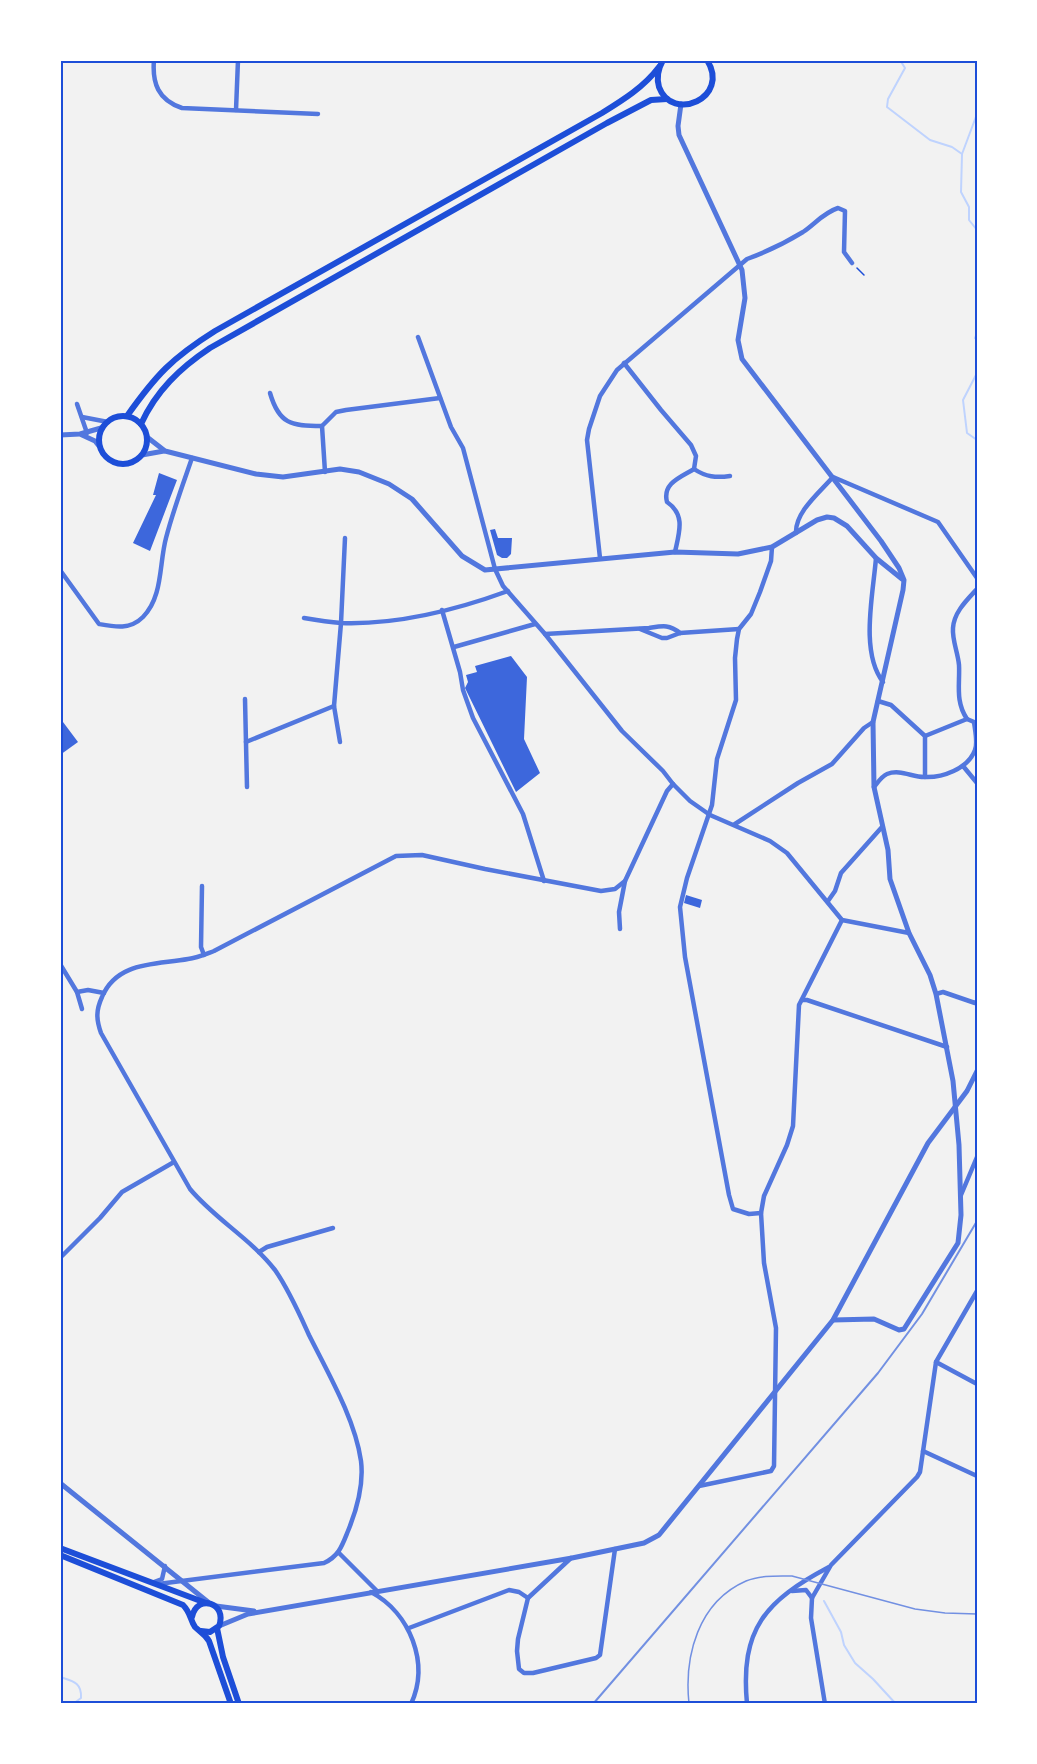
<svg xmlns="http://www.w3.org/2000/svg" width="1037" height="1764" font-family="Figtree,sans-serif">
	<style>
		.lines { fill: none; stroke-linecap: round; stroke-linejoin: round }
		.stream { stroke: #bfd3fe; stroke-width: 2 }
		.building { fill: #3d67dc }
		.path { stroke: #1d4ed8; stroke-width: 1.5 }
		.minor { stroke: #5277de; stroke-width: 4.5 }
		.tertiary { stroke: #5277de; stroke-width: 5 }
		.secondary { stroke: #1d4ed8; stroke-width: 6 }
		.tram { stroke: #7290e2; stroke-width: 1.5 }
		.rail { stroke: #7290e2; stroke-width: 2 }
		.neatline { fill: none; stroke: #1d4ed8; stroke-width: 2 }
	</style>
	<rect width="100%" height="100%" fill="#f2f2f2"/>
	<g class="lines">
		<g class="stream">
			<path d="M900 60 905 68 888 99 887 107 930 140 952 147 962 154"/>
			<path d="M977 114 962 154 961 192 969 207V220L977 230"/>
			<path d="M977 333 975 338 977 340"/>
			<path d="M977 373 963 400 967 433 977 440"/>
			<path d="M824 1601 841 1632 844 1645 855 1663 873 1679 896 1704"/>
			<path d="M60 1677C72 1681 82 1682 81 1698L73 1704"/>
		</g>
	</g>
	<g class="building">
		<path d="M159 473 177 480 150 551 133 543 156 495H153Z"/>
		<path d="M495 529 498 538H512L511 554 507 558H502L497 555 490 530Z"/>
		<path d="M511 656 527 677 524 739 540 773 516 792 465 688 468 682 466 675 477 672 475 666Z"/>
		<path d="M60 718 78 742 60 755Z"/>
		<path d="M686 895 702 900 700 908 684 903Z"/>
	</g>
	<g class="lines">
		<path class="path" d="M857 268 864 275"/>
		<g class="minor">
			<path d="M154 60C152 83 158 100 182 108L318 114"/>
			<path d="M236 110 238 60"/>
			<path d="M418 337 451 427 463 448 495 569 503 586 545 634 622 731 663 771 673 784 690 801 710 815 770 841 787 853 842 920 909 933"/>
			<path d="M624 363 661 410 691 445 696 456 694 469C681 477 662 483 667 502 686 515 679 533 675 552"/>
			<path d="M270 393C279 424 291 426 322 426"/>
			<path d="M77 404 87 433"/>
			<path d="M82 417 108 422"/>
			<path d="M694 469C706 477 716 478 730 476"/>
			<path d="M325 472 322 426 336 412 346 410 440 398"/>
			<path d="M796 533C795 512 820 492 833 477L938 522 977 578"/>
			<path d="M600 558 587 440 589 429 600 396 617 370 747 259C766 252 785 243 803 232 815 224 823 213 838 208L845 211 844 252 852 263"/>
			<path d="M876 558C873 595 860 652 883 682"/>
			<path d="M60 570 99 624C115 627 130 630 143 617 163 597 159 564 166 538 173 511 183 484 192 458"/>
			<path d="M442 610 460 672 463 690 473 718 523 814 544 881"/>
			<path d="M304 618C316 620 329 622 341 623 397 625 456 610 508 591"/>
			<path d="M640 629 662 638H667L680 633 739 629"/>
			<path d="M545 634 649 628C662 626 669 624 680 633"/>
			<path d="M454 647 535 624"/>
			<path d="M245 699 247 787"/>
			<path d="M878 701 891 705 925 736V777"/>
			<path d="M967 719C955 701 960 684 959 665 958 653 952 640 953 628 954 612 967 600 977 589"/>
			<path d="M246 742 334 706"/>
			<path d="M340 742 334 706 341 623 345 538"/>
			<path d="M963 766 977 783"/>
			<path d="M874 787C878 782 882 776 887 774 900 769 912 777 924 777 942 778 968 769 975 750 978 743 975 730 974 722L967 719 925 736"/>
			<path d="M735 824 798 783 832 764 864 728 873 722"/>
			<path d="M202 886 201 947 204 955"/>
			<path d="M828 901 835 891 841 873 882 827"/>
			<path d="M620 929 619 912 625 881"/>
			<path d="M60 964 77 992 88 990 104 993"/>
			<path d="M77 992 82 1009"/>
			<path d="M936 994 943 992 975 1003 977 1001"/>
			<path d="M802 1000H807L947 1047"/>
			<path d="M961 1195 977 1157"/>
			<path d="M761 1213 749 1214 733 1209 729 1195 685 957 680 907 687 878 712 805 717 759 736 700 735 658 737 639 739 629 751 614 760 592 771 561 772 547"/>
			<path d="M259 1252 267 1247 333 1228"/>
			<path d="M62 1256 100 1218 122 1192 174 1162"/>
			<path d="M936 1362 977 1384"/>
			<path d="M923 1451 977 1476"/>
			<path d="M699 1486 771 1471 774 1466 776 1328 764 1263 761 1213 764 1196 787 1145 793 1126 799 1005 842 920"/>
			<path d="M339 1553 377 1591"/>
			<path d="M571 1558 528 1598 518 1639 517 1651 519 1669 524 1673H533L596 1658 600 1655 615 1549"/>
			<path d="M154 1582 162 1579 165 1566"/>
			<path d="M158 1584 324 1563C339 1556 342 1546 348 1531 357 1509 364 1485 361 1461 355 1419 328 1373 309 1335 299 1313 289 1290 275 1270 251 1239 215 1219 190 1189L101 1033C96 1019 96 1010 102 997 117 961 156 965 188 959 197 958 206 954 214 951L396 856 422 855 485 869 601 891 615 889 625 881 667 791 673 784"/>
			<path d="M792 1591 806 1590 812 1598"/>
			<path d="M371 1592C410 1613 430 1663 411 1704"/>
			<path d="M409 1628 509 1590 519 1592 528 1598"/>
			<path d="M747 1704C740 1629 765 1601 829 1567"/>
			<path d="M825 1704 811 1618 812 1598 831 1565 917 1477 920 1472 936 1362 977 1291"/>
		</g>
		<g class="tertiary">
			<path d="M681 104 678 126 679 135 742 270 745 298 738 340 742 359 881 541 899 568 904 580 903 590 873 722 874 787 888 850 890 879 909 933 930 975 936 994 953 1081 959 1145 961 1215 958 1243 904 1329 899 1330 874 1319 833 1320"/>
			<path d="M60 435 80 434 101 428"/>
			<path d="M82 435 95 441 99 446"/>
			<path d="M147 437 165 451 256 474 283 477 340 469 359 472 389 484 412 499 462 556 485 570 675 552 738 554 772 547 817 520 827 517 834 518 847 526 876 558 902 579"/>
			<path d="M142 455 164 451"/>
			<path d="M60 1483 208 1602"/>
			<path d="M216 1606 254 1611"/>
			<path d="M219 1626 248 1614 572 1558 644 1543 659 1535 833 1320 928 1143 967 1091 977 1071"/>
		</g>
		<g class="secondary">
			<path d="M663 60C658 69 656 77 659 87 672 123 731 98 707 60"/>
			<circle cx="123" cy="440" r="24"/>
			<path d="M127 416C156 375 172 358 215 331L602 113C623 100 644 87 659 67"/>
			<path d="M141 424C156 391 180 368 210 348L607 123 651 100 667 99"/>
			<path d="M60 1548 206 1603"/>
			<path d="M60 1555 183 1605C191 1613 190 1620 195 1627 200 1632 205 1634 209 1641L231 1704"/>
			<path d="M192 1617C197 1593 228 1603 219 1626L210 1632 201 1631"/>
			<path d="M217 1628 223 1657 239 1704"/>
		</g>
		<path class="tram" d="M689 1704C684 1656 698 1602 746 1581 760 1575 777 1576 792 1576L915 1609 945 1613 977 1614"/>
		<path class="rail" d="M593 1704 878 1373 922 1314 977 1221"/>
	</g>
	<rect width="1037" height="1764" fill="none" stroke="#ffffff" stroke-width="123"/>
	<rect x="62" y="62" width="914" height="1640" class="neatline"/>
</svg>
